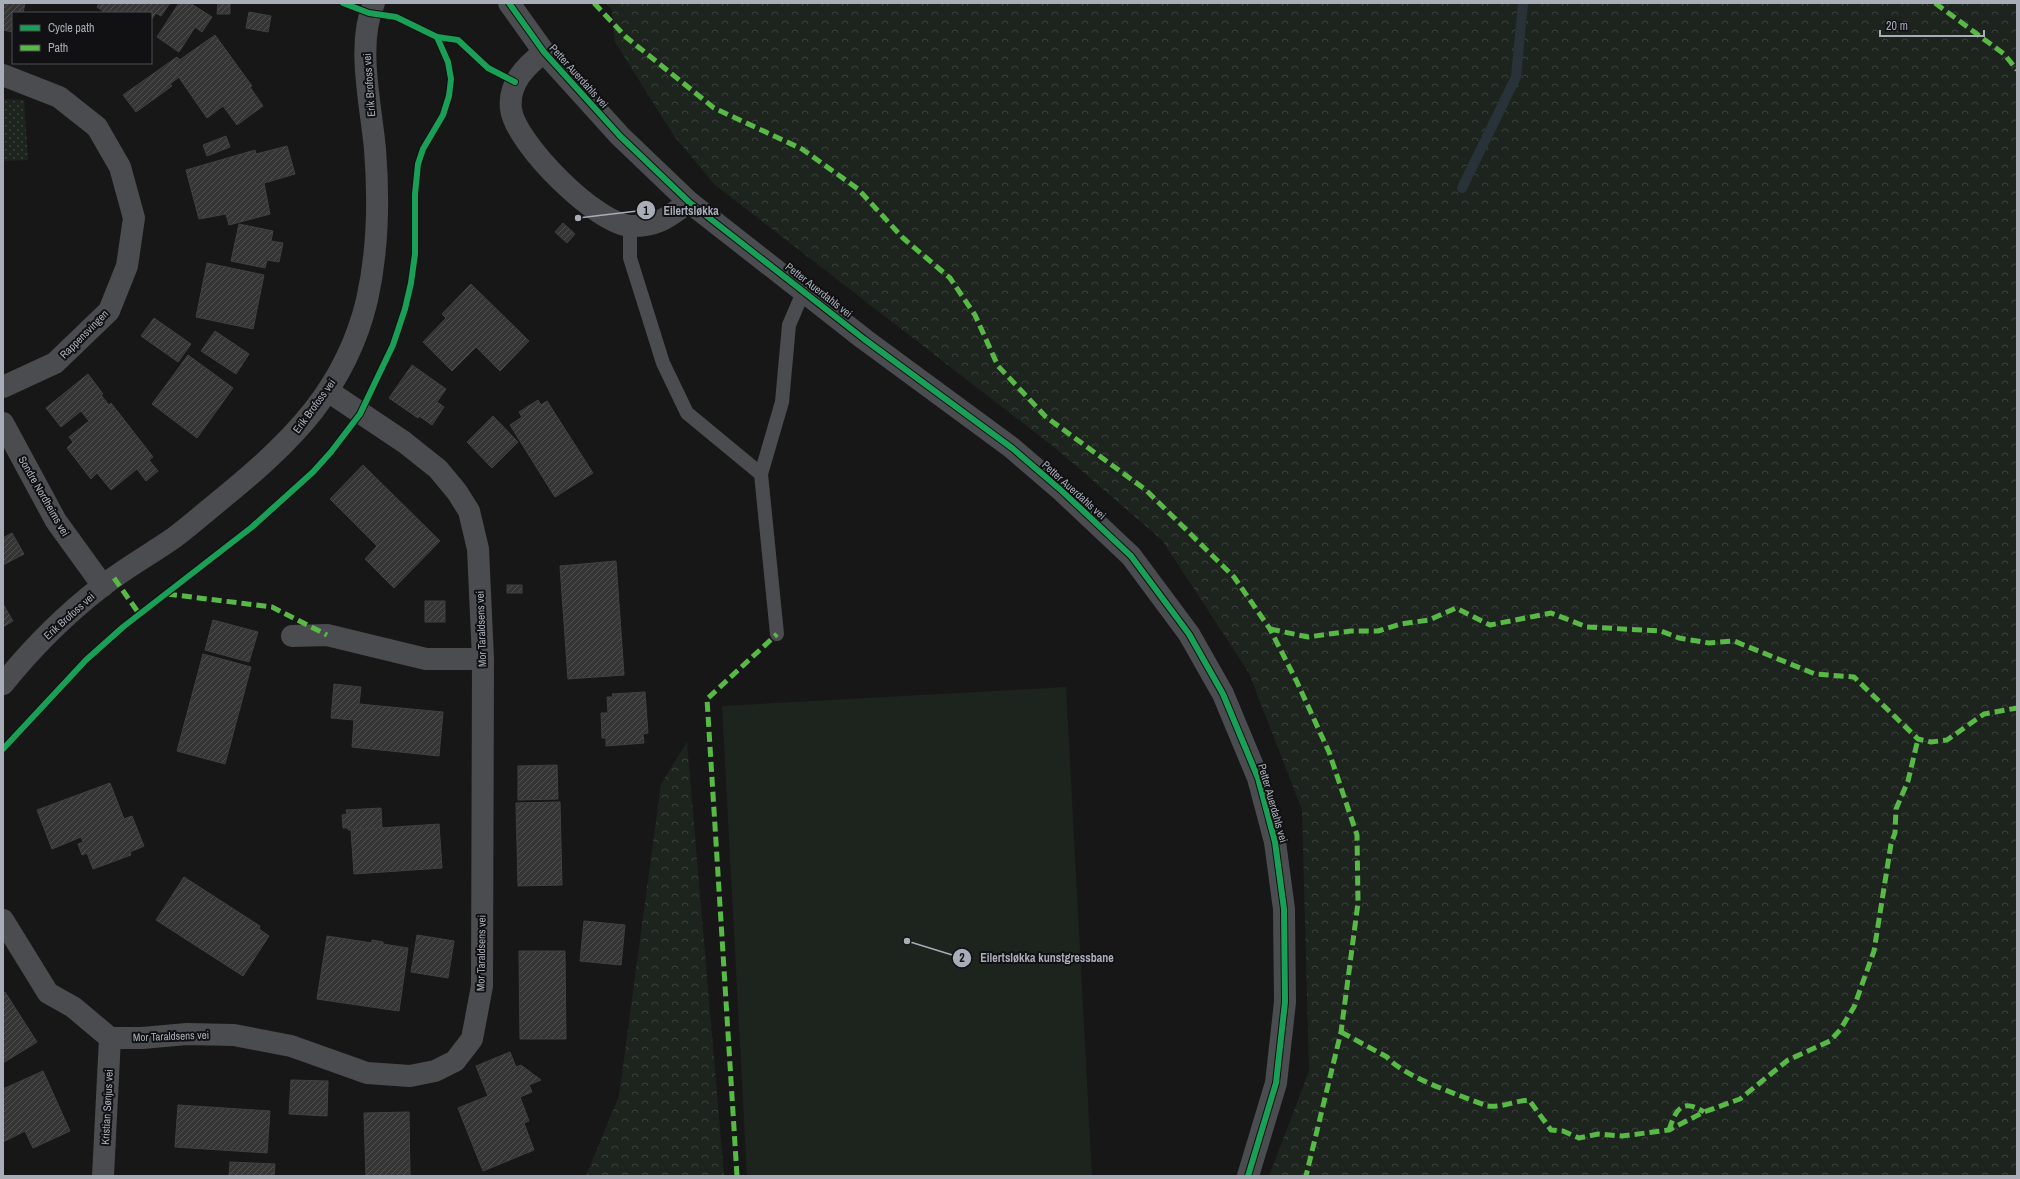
<svg xmlns="http://www.w3.org/2000/svg" width="2020" height="1179" font-family="'Archivo Narrow',sans-serif">
	<style>
		.forest { fill: url(#forest-crowns) }
		.park { fill: url(#park-dots) }
		.garden { fill: #1d241e }
		.lines { fill: none; stroke-linecap: round; stroke-linejoin: round }
		.stream { stroke: #2a3239; stroke-width: 10 }
		.building { fill: url(#building-hatch); stroke: #3f4043 }
		.service { stroke: #4b4c50; stroke-width: 14 }
		.minor { stroke: #4b4c50; stroke-width: 22 }
		.tertiary { stroke: #4b4c50; stroke-width: 22 }
		.quiet { stroke: #58b947; stroke-width: 5; stroke-dasharray: 10 5; stroke-linecap: butt }
		.cycleway-casing { stroke: #111113; stroke-width: 8 }
		.cycleway { stroke: #1a9f57; stroke-width: 6 }
		.labels { text-anchor: middle; stroke-width: 4; stroke-linejoin: round; paint-order: stroke }
		.street-label { font-size: 11px; fill: #a8adb8; stroke: #111113 }
		.leader { fill: none; stroke: #a8adb8; stroke-width: 1.5 }
		.callout-dot { fill: #a8adb8; stroke: #111113; stroke-width: 1.5 }
		.mark-label { font-size: 12px; text-anchor: middle; font-weight: bold; fill: #111 }
		.callout-label { font-size: 12px; text-anchor: middle; font-weight: bold; fill: #a8adb8; stroke: #111113; stroke-width: 4; stroke-linejoin: round; paint-order: stroke }
	</style>
	<defs>
		<pattern id="forest-crowns" width="20" height="18" patternUnits="userSpaceOnUse"><rect width="20" height="18" fill="#1d241e"/><path d="M2 6a3 3 0 1 1 6 0M12 15a3 3 0 1 1 6 0" fill="none" stroke="#3b413d"/></pattern>
		<pattern id="park-dots" width="8" height="8" patternUnits="userSpaceOnUse"><rect width="8" height="8" fill="#1d241e"/><path d="M2 2h.1M6 6h.1" fill="none" stroke="#3b413d" stroke-width="1.8" stroke-linecap="round"/></pattern>
		<pattern id="building-hatch" width="6" height="6" patternUnits="userSpaceOnUse"><rect width="6" height="6" fill="#353536"/><path d="M-1 1l2-2M0 6l6-6M5 7l2-2" fill="none" stroke="#4f5051"/></pattern>
	</defs>
	<rect width="100%" height="100%" fill="#171717"/>
	<g class="forest">
		<path d="M606 3H2017V1176H1269L1309 1071 1302 810 1249 673 1162 540 1054 447 715 185 674 136 615 42 612 10Z"/>
		<path d="M687 742 724 1176H586L619 1096 661 784Z"/>
	</g>
	<path class="park" d="M3 99 24 100 28 160 3 161Z"/>
	<path class="garden" d="M1066 687 1092 1176H747L722 706Z"/>
	<g class="lines">
		<path class="stream" d="M1462 188 1516 77 1523 3"/>
	</g>
	<g class="building">
		<path d="M3 3H25L23 13H13V32L3 30Z"/>
		<path d="M99 3H170L161 16 156 13 151 20V13H106L97 7Z"/>
		<path d="M179 3H190L212 17 202 32 195 27 179 52 157 37Z"/>
		<path d="M218 3H230V14H217Z"/>
		<path d="M249 12 271 16 268 32 246 28Z"/>
		<path d="M215 35 252 86 250 87 263 106 237 125 223 106 207 118 171 66Z"/>
		<path d="M177 57 180 60 171 66 179 77 170 84 172 86 136 112 123 95Z"/>
		<path d="M226 136 230 147 207 156 203 145Z"/>
		<path d="M287 146 295 174 264 183 270 214 229 225 226 214 199 219 186 170 255 150 256 154Z"/>
		<path d="M563 223 575 234 567 243 555 232Z"/>
		<path d="M239 224 273 231 271 241 283 243 279 262 267 260 265 268 231 261Z"/>
		<path d="M207 263 264 275 253 329 196 317Z"/>
		<path d="M471 284 529 341 500 371 476 347 452 371 423 342 446 318 442 314Z"/>
		<path d="M154 318 191 344 178 362 141 336Z"/>
		<path d="M215 331 249 354 236 374 201 351Z"/>
		<path d="M188 355 233 388 197 438 152 404Z"/>
		<path d="M412 365 446 389 437 402 444 407 432 425 419 416 418 418 389 398Z"/>
		<path d="M88 374 103 394 101 395 109 405 111 403 153 457 149 460 158 471 146 481 137 469 111 490 97 473 91 479 67 448 73 442 69 437 89 421 81 411 61 427 46 408Z"/>
		<path d="M538 400 541 405 547 401 593 473 555 497 510 425 522 417 519 412Z"/>
		<path d="M493 416 518 442 492 468 467 442Z"/>
		<path d="M363 465 440 541 394 588 365 559 377 546 330 499Z"/>
		<path d="M12 533 24 554 3 565V538Z"/>
		<path d="M616 561 624 675 568 679 560 566Z"/>
		<rect x="507" y="585" width="15" height="8"/>
		<rect x="425" y="601" width="20" height="21"/>
		<path d="M3 604 13 621 3 627Z"/>
		<path d="M213 620 258 632 249 662 205 650Z"/>
		<path d="M203 654 251 667 225 764 177 751Z"/>
		<path d="M334 684 361 687 359 704 443 712 439 756 352 747 354 720 331 718Z"/>
		<path d="M645 692 648 733 643 734 644 743 606 746V738H602L601 713H608L607 697H613L612 694Z"/>
		<path d="M557 765 558 799 518 800V766Z"/>
		<path d="M110 783 124 819 132 816 144 846 130 852 131 855 93 869 87 853 82 855 78 844 83 842 81 837 52 849 37 810Z"/>
		<path d="M560 802 562 885 518 886 516 803Z"/>
		<path d="M381 808 382 828 348 830V828H343L342 815 347 814 346 810Z"/>
		<path d="M439 824 442 868 354 874 351 830Z"/>
		<path d="M184 877 260 926 259 929 269 936 243 976 156 920Z"/>
		<path d="M584 921 625 925 621 965 580 961Z"/>
		<path d="M417 935 454 941 448 978 411 972Z"/>
		<path d="M327 936 372 943V940L383 942V944L408 948 399 1011 317 999Z"/>
		<path d="M519 951H565L566 1039H520Z"/>
		<path d="M5 992 37 1042 3 1063V993Z"/>
		<path d="M510 1052 516 1067 521 1065 541 1080 529 1085 532 1092 520 1097 529 1121 524 1123 534 1150 483 1171 458 1108 488 1096 476 1066Z"/>
		<path d="M43 1071 70 1131 33 1148 25 1131 3 1142V1089Z"/>
		<path d="M291 1080 328 1081 327 1116 289 1114Z"/>
		<path d="M178 1105 270 1111 267 1153 175 1147Z"/>
		<path d="M409 1112 410 1176H366L364 1113Z"/>
		<path d="M230 1162 275 1164 274 1176H229Z"/>
	</g>
	<g class="lines">
		<g class="service">
			<path d="M630 226V258L663 363 687 413 761 474"/>
			<path d="M777 634 761 474 782 402 789 325 804 290"/>
		</g>
		<g class="minor">
			<path d="M544 52C526 66 508 83 511 109 515 143 598 226 632 226 659 226 668 217 689 202"/>
			<path d="M3 75 59 97 97 127 120 167 134 218 127 266 109 311 55 363 3 387"/>
			<path d="M3 423 56 521 103 586"/>
			<path d="M292 636 327 635 426 659H483"/>
			<path d="M3 684C32 648 65 615 101 587 125 568 151 554 175 537 192 524 208 510 224 497 292 442 346 388 367 300 378 251 379 199 375 149 371 105 356 44 374 3"/>
			<path d="M3 920 48 993 73 1007 110 1038H142L187 1034 234 1035 291 1046 367 1073 410 1076 435 1071 455 1061 472 1039 482 986 483 659 478 549 469 511 457 492 438 469 404 442 328 391"/>
			<path d="M103 1176 110 1038"/>
		</g>
		<path class="tertiary" d="M509 3 544 52 620 136 689 202 864 339 1012 448 1062 491 1131 556 1189 634 1223 694 1258 778 1275 842 1284 909 1285 1002 1276 1083 1248 1176"/>
		<g class="quiet">
			<path d="M594 3 626 37 714 108 802 149 858 189 903 238 950 278 975 315 998 366 1046 417 1146 490 1234 577 1270 629 1297 682 1329 752 1357 835 1358 903 1341 1032 1306 1176"/>
			<path d="M1935 3 2004 54 2017 70"/>
			<path d="M114 578 140 615"/>
			<path d="M167 594 272 607 327 635"/>
			<path d="M1270 629 1308 637 1351 631H1378L1401 624 1429 620 1456 608 1490 625 1551 613 1587 627 1661 631 1679 638 1709 643 1734 641 1815 674 1854 677 1918 739 1931 742 1947 740 1984 714 2017 708"/>
			<path d="M1341 1032 1387 1057C1405 1078 1460 1095 1487 1106 1502 1108 1513 1101 1529 1100L1551 1130 1563 1131 1579 1138 1598 1134 1622 1136 1669 1130 1704 1112 1740 1099 1788 1060 1830 1041 1840 1030 1854 1007 1874 951 1891 844 1895 833 1896 809 1908 781 1918 739"/>
			<path d="M1669 1130C1676 1109 1682 1098 1704 1112"/>
			<path d="M737 1176 707 699 777 634"/>
		</g>
		<g class="cycleway-casing">
			<g id="cycleway">
				<path d="M343 3 369 13 396 17 437 37 458 40 488 68 515 82"/>
				<path d="M509 3 544 52 620 136 689 202 864 339 1012 448 1062 491 1131 556 1189 634 1223 694 1258 778 1275 842 1284 909 1285 1002 1276 1083 1248 1176"/>
				<path d="M3 749 86 660 123 627 252 527 313 472 331 452 360 414 393 345 405 309 411 283 415 254V194L418 164 423 149 443 115 449 96 451 79 448 62 437 37"/>
			</g>
		</g>
		<use href="#cycleway" class="cycleway"/>
	</g>
	<g class="labels">
		<g class="street-label">
			<text transform="translate(579 76) rotate(48)" y="4">Petter Auerdahls vei</text>
			<text transform="translate(369 85) rotate(-94)" y="4">Erik Brofoss vei</text>
			<text transform="translate(819 290) rotate(38)" y="4">Petter Auerdahls vei</text>
			<text transform="translate(84 334) rotate(-45)" y="4">Rappensvingen</text>
			<text transform="translate(314 406) rotate(-54)" y="4">Erik Brofoss vei</text>
			<text transform="translate(1074 490) rotate(42)" y="4">Petter Auerdahls vei</text>
			<text transform="translate(44 496) rotate(60)" y="4">Sondre Nordheims vei</text>
			<text transform="translate(69 616) rotate(-42)" y="4">Erik Brofoss vei</text>
			<text transform="translate(481 629) rotate(-92)" y="4">Mor Taraldsens vei</text>
			<text transform="translate(1273 803) rotate(74)" y="4">Petter Auerdahls vei</text>
			<text transform="translate(481 953) rotate(-89)" y="4">Mor Taraldsens vei</text>
			<text transform="translate(171 1036) rotate(-2)" y="4">Mor Taraldsens vei</text>
			<text transform="translate(107 1107) rotate(-87)" y="4">Kristian Sønjus vei</text>
		</g>
	</g>
	<path class="leader" d="M578 218L646 210M907 941L962 958"/>
	<g class="callout-dot">
		<circle cx="578" cy="218" r="4"/>
		<circle cx="907" cy="941" r="4"/>
		<circle cx="646" cy="210" r="10"/>
		<circle cx="962" cy="958" r="10"/>
	</g>
	<g class="mark-label">
		<text x="646" y="215">1</text>
		<text x="962" y="962">2</text>
	</g>
	<g class="callout-label">
		<text x="691" y="215">Eilertsløkka</text>
		<text x="1047" y="962">Eilertsløkka kunstgressbane</text>
	</g>
	<rect width="2020" height="1179" fill="none" stroke="#a8adb8" stroke-width="8"/>
	<rect x="12" y="12" width="140" height="52" fill="#111113" stroke="#4d4f55"/>
	<rect x="20" y="25" width="20" height="6" fill="#1a9f57" stroke="#4d4f55"/>
	<text x="48" y="32" font-size="12" fill="#a8adb8">Cycle path</text>
	<rect x="20" y="45" width="20" height="6" fill="#58b947" stroke="#4d4f55"/>
	<text x="48" y="52" font-size="12" fill="#a8adb8">Path</text>
	<path d="M1880 30v6h104v-6" fill="none" stroke="#a8adb8" stroke-width="2"/>
	<text x="1886" y="30" font-size="12" fill="#a8adb8" stroke="#111113" stroke-width="3" paint-order="stroke">20 m</text>
</svg>
